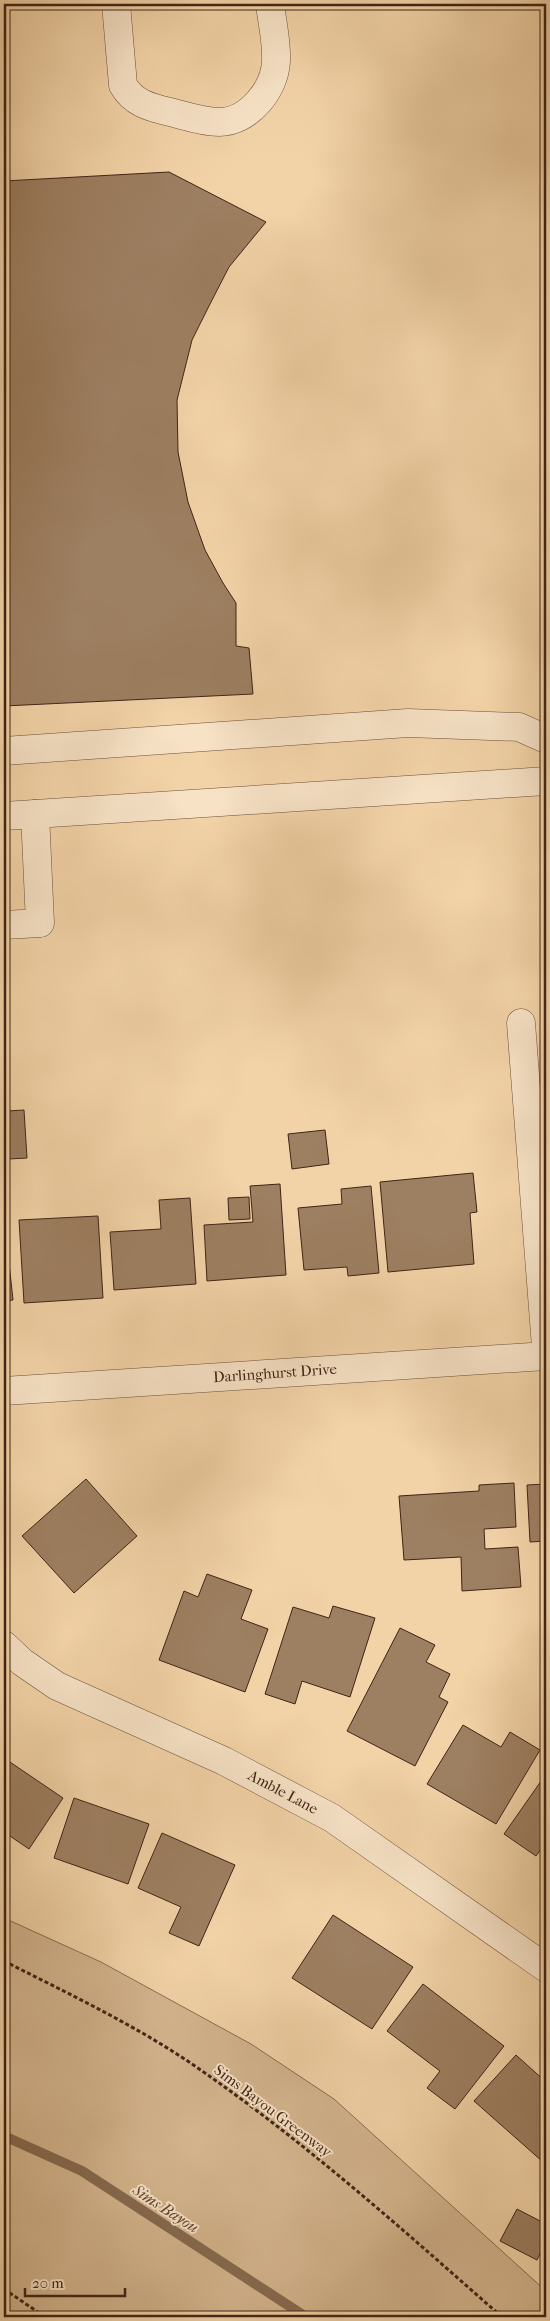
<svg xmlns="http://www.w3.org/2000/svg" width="550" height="2321" font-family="'IM FELL French Canon',serif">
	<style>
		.green { fill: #d4b58e; stroke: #8a6c52 }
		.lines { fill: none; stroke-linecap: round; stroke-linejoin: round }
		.stream { stroke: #866a4f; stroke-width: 10 }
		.building { fill: #9d7f61; stroke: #402415 }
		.minor-casing { stroke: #6c503a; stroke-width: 29 }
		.path { stroke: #402415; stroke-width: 3; stroke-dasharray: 4 2.5; stroke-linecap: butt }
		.minor { stroke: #f7e2c6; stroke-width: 28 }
		.labels { text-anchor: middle; stroke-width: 4; stroke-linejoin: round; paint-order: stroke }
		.street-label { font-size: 15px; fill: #402415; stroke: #f7e2c6 }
		.water-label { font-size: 16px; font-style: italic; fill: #634732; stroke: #f7e2c6 }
	</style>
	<rect width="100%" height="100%" fill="#f2d3a7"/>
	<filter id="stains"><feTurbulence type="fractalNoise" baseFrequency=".004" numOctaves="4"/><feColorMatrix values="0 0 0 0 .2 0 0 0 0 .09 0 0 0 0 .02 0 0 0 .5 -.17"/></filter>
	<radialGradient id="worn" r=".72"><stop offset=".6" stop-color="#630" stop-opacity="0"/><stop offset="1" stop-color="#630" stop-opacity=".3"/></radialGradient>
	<path class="green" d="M4 1918 101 1962 251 2044 334 2099 546 2291V2317H4Z"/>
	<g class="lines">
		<path class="stream" d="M4 2136 82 2171 306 2317"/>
	</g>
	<g class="building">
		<path d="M169 172 266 222 229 267 210 304 192 340 177 400 178 452 188 502 205 550 223 583 236 603V646L249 648 253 694 4 706V181Z"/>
		<path d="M24 1110 27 1158 9 1159 7 1111Z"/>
		<path d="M325 1130 329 1164 292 1169 288 1134Z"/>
		<path d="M473 1173 477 1212 470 1213 474 1264 388 1272 380 1182Z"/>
		<path d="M280 1184 286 1275 207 1281 204 1225 253 1222 250 1186Z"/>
		<path d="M371 1186 379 1273 348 1276 347 1267 304 1270 298 1208 342 1204 341 1189Z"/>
		<path d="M249 1197 250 1219 229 1220 228 1198Z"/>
		<path d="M190 1198 196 1284 114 1290 110 1232 161 1229 159 1200Z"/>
		<path d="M98 1216 103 1298 24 1303 19 1220Z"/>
		<path d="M4 1235H6L13 1300 4 1301Z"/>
		<path d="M86 1479 137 1536 74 1593 22 1536Z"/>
		<path d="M514 1483 516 1527 484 1529 485 1549 518 1547 521 1587 462 1591 461 1557 404 1560 399 1496 479 1491V1485Z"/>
		<path d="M546 1484V1541L530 1542 527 1485Z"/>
		<path d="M207 1574 252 1590 241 1619 268 1629 245 1692 159 1660 184 1591 198 1597Z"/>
		<path d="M333 1606 375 1618 350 1697 302 1681 295 1704 265 1694 293 1607 329 1618Z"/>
		<path d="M400 1628 435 1645 426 1662 450 1674 439 1697 448 1702 415 1766 347 1731Z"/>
		<path d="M463 1725 501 1747 510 1732 540 1750 496 1824 427 1784Z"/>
		<path d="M4 1758 63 1798 29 1849 4 1832Z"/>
		<path d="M546 1774V1842L536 1856 504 1834Z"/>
		<path d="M74 1798 149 1824 128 1884 54 1858Z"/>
		<path d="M162 1833 235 1865 199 1946 169 1933 181 1907 138 1888Z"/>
		<path d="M333 1915 413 1967 372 2029 292 1978Z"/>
		<path d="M423 1984 504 2046 455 2109 427 2088 440 2071 387 2031Z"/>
		<path d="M516 2055 546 2082V2159L543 2162 474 2101Z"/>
		<path d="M517 2209 542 2222 546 2214V2242L537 2260 500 2241Z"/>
	</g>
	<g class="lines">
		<g class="minor-casing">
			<g id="minor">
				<path d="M116 4 123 85C134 105 154 108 174 113 189 117 203 122 219 122 249 122 275 89 276 61 277 42 272 22 270 4"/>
				<path d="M4 751 408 723 519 727 546 739"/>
				<path d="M4 816 546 781"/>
				<path d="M4 925 40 923 35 814"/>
				<path d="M521 1023 546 1347"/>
				<path d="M4 1391 546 1356"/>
				<path d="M4 1645 22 1662 57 1686 224 1761 332 1818 546 1968"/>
			</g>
		</g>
		<g class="path">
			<path d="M4 1961C67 1993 133 2024 192 2064 303 2140 402 2229 502 2317"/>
			<path d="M4 2289 45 2317"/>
		</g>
		<use href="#minor" class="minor"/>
	</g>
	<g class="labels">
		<g class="street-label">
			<text transform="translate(275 1373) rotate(-4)" y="5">Darlinghurst Drive</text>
			<text transform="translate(283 1792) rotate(28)" y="5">Amble Lane</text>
			<text transform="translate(273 2111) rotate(37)" y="5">Sims Bayou Greenway</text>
		</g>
		<g class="water-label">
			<text transform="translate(166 2208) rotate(33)" y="6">Sims Bayou</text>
		</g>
	</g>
	<rect width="550" height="2321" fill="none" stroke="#f2d3a7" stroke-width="20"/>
	<rect x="5" y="5" width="540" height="2311" fill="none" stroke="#402415" stroke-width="2.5"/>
	<rect x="10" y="10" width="530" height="2301" fill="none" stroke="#402415"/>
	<path d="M25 2288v8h100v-8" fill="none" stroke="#402415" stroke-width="2.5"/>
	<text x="32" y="2288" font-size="15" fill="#402415" stroke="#f7e2c6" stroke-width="4" paint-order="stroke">20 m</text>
	<rect width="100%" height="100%" filter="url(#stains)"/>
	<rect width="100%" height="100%" fill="url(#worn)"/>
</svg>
